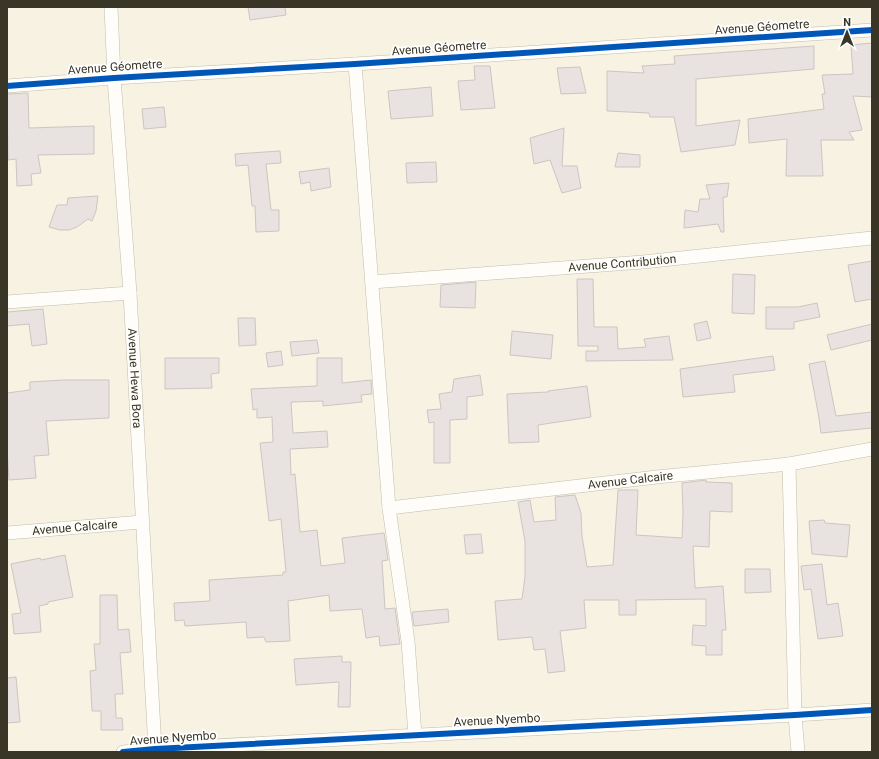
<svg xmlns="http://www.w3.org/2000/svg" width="879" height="759" font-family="Roboto,sans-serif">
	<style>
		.building { fill: #e8e2e0; stroke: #ccc5c3 }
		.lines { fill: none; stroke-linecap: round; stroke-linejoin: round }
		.street-casing { stroke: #c1bdae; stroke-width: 14 }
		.street { stroke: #fefdfa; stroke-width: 13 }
		.cycleway-casing { stroke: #fff; stroke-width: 8 }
		.cycleway { stroke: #0057b8; stroke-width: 6 }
		.labels { text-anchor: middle; stroke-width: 3.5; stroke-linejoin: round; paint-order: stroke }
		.street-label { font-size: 12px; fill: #3a3627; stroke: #fff }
	</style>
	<rect width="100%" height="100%" fill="#f7f2e1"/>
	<g class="building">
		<path d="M248 7H285L286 15 250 20Z"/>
		<path d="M872 43V97L853 96 862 130 849 132 854 140H821L823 176H786L787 139 749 143 748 119 824 109 822 94H825L822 75 853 74 851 45Z"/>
		<path d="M814 46V69L696 79V126L740 120 735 145 681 152 674 117H650L649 113 607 111V71L644 73 642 66 675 64 674 56Z"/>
		<path d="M474 66H490L495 108 461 110 458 81 475 80Z"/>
		<path d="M580 67 586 93 561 94 557 68Z"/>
		<path d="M431 87 433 116 391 119 388 91Z"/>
		<path d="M28 93 29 128 94 126V154L38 155 41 173 31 174 32 185 17 186 16 159 8 160 7 94Z"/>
		<path d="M164 107 166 127 144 129 142 109Z"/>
		<path d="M564 128 562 166H577L581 188 562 193 550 160 534 164 530 138Z"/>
		<path d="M280 151 281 163 266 164 271 210H279V231L256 232 255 206H252L248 165 236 166 235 154Z"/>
		<path d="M618 153 640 155V167H615Z"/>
		<path d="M436 162 437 182 407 183 406 163Z"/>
		<path d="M329 168 331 187 311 191 310 182 301 184 299 172Z"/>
		<path d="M729 183 727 197H723L724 232H721L718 224 684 228 685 210 698 212 700 199H710L706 185Z"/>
		<path d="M98 196 96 211 92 221 88 219 77 227 69 230H60L49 227 57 205H67L68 198Z"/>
		<path d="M872 261V299L855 302 848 265Z"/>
		<path d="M733 274 755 275 754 314 732 313Z"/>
		<path d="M577 279H593L594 327H617L618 349 646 347 644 339 669 336 673 360 586 361V351H598V346H578Z"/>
		<path d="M476 282 475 308 440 307 441 285Z"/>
		<path d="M817 303 820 317 794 322V329H766V307H798Z"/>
		<path d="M43 309 47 344 32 346 29 324 7 326V312Z"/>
		<path d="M238 318H255L256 345 239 346Z"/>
		<path d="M707 321 711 338 697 341 694 324Z"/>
		<path d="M872 324V340L831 350 827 335Z"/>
		<path d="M512 331 553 335 551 359 510 355Z"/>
		<path d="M317 340 319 353 292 356 290 342Z"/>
		<path d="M281 351 283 365 268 367 266 353Z"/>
		<path d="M773 356 775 370 733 375 735 392 683 397 680 369Z"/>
		<path d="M165 358H219V373L211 374 212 388 165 389Z"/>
		<path d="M317 358H342V383L371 380 372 394 361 395 362 402 323 406V401L291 402 293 433 327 431 328 447 290 449 291 475 295 474 300 532 317 530 321 566 345 563 342 538 384 533 388 560 382 561 385 609 395 608 400 644 380 646 379 636 366 638 362 609 330 611 329 595 288 601 290 641 266 642 264 637 247 638 246 622 185 626 184 620 175 621 174 603 210 601 209 580 283 575V572H286L281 519 269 521 260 443 273 442 272 417 257 418V409L253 410 251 389 317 386Z"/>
		<path d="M825 361 836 416 872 412V428L821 433 819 418 809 364Z"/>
		<path d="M480 375 483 395 467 397V419L450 420V463H434V422L429 423 427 410 441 409 439 394 452 392 454 379Z"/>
		<path d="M63 380H109V418L46 421 49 455 34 456 36 478 9 480 7 448V393L30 390V382Z"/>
		<path d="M587 386 591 417 538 425 539 442 509 443 507 394 548 392V391Z"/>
		<path d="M706 480V482L732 483V512L710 511 709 547 693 546 695 588 723 586 726 630H722V655H706V646L692 645 693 625 706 626V599L636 600V615H619V600H584L586 628 560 631 565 671 548 673 545 649 534 650 532 637 498 640 495 601 522 599 525 577V541L518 502 530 500 534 522 556 520 555 497 575 495 581 513 582 536 587 567 613 565 618 490H638L636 535 682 538 683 512 682 483Z"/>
		<path d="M824 520 825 523 850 525 847 557 812 554 809 521Z"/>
		<path d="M481 534 483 553 466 554 464 535Z"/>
		<path d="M65 555 73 597 48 602V604L39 606 41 632 14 634 12 614 21 613 11 564 40 558 41 560Z"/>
		<path d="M822 564 827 605 838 603 843 636 818 639 811 589 804 590 801 566Z"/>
		<path d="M745 569H770L771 592 745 593Z"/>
		<path d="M100 595H117L118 630 129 629 131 652 120 653 123 694H115L116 718H122L123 730H101V711H92L90 671 96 670 94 644H100Z"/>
		<path d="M448 609 449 622 414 626 412 612Z"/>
		<path d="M342 656V662H351L350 707H338L339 682 296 685 294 659Z"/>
		<path d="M16 677 20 722 7 723V678Z"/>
	</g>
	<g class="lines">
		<g class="street-casing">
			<g id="street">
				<path id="s1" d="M111 7 114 78 130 293 155 749"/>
				<path d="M355 64 389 508 408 641 415 735"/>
				<path d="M7 86 114 78 355 64 872 30"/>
				<path id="s2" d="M372 282 643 262 872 238"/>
				<path d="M7 302 130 293"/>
				<path d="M789 464 795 715 798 752"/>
				<path id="s3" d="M389 508 657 477 789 464 872 449"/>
				<path id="s4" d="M7 533 142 522"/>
				<path d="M123 752 155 749 795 715 872 710"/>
			</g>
		</g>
		<use href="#street" class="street"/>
		<g class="cycleway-casing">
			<g id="cycleway">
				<path d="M7 86 114 78 355 64 872 30"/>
				<path d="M123 752 155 749 795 715 872 710"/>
			</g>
		</g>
		<use href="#cycleway" class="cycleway"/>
	</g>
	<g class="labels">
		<g class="street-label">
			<text transform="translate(762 27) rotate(-4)" y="4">Avenue Géometre</text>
			<text transform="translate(439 48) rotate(-4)" y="4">Avenue Géometre</text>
			<text transform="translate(115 67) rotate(-4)" y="4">Avenue Géometre</text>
			<text dy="4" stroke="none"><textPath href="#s2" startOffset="251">Avenue Contribution</textPath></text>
			<text dy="4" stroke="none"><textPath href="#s1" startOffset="372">Avenue Hewa Bora</textPath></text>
			<text dy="4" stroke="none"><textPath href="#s3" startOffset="243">Avenue Calcaire</textPath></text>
			<text dy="4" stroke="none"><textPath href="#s4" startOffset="68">Avenue Calcaire</textPath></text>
			<text transform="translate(497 720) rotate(-3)" y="4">Avenue Nyembo</text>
			<text transform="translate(173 738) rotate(-4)" y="4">Avenue Nyembo</text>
		</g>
	</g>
	<rect width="879" height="759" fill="none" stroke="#3a3627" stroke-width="16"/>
	<g transform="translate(847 32)" stroke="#ffffff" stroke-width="3" paint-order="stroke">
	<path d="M0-3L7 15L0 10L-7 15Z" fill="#3a3627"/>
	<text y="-6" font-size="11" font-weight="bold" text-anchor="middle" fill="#3a3627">N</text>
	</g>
</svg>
